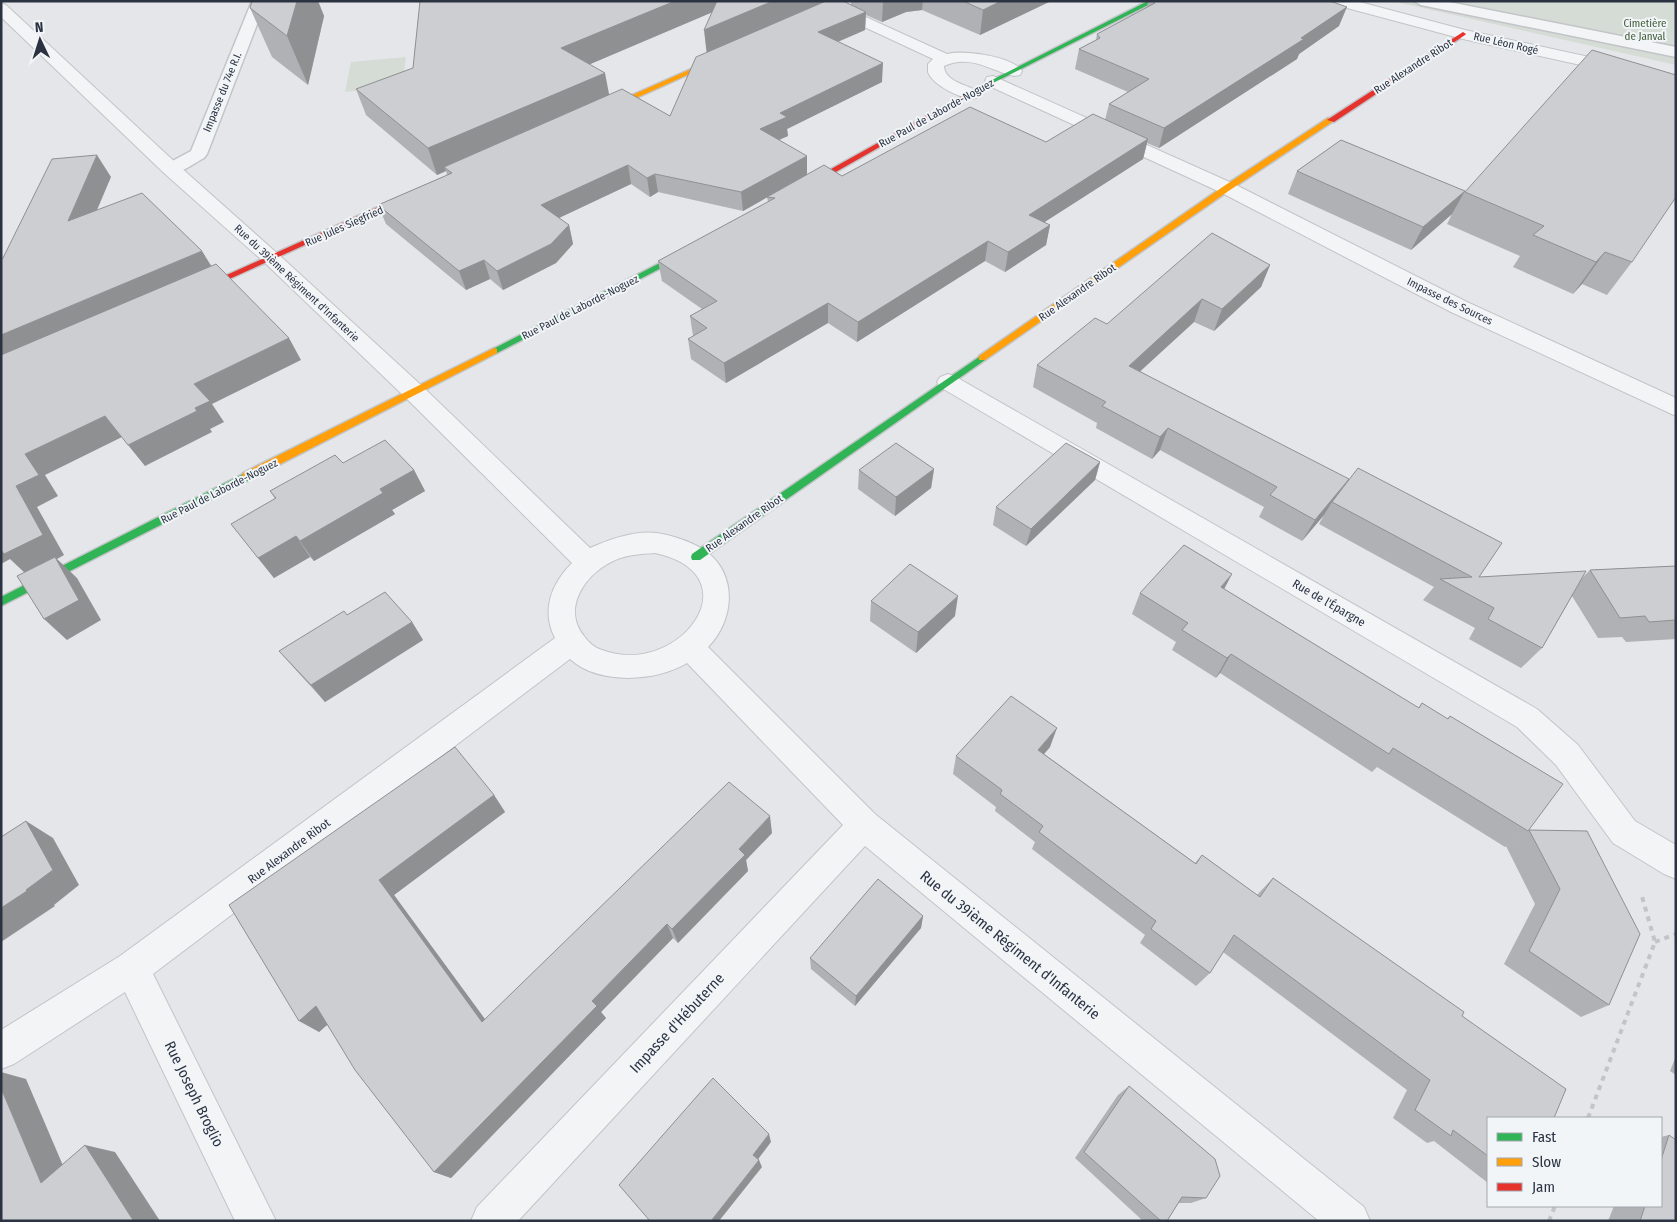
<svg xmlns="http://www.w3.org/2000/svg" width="1677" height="1222" font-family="'Fira Sans Condensed',sans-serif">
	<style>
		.green { fill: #d5dcd5 }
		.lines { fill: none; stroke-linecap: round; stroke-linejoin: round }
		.lane-casing { stroke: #c2c4c7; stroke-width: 3 }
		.street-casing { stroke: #c2c4c7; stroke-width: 2 }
		.fast-casing { stroke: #c2c4c7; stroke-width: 3 }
		.slow-casing { stroke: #c2c4c7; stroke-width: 3 }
		.jam-casing { stroke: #c2c4c7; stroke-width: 3 }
		.path { stroke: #c3c4c9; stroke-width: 4; stroke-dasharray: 5 5; stroke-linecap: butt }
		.lane { fill: #f3f4f6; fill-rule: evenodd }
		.street { fill: #f3f4f6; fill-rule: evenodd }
		.fast { fill: #30b455; fill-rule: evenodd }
		.slow { fill: #ff9f0a; fill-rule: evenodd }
		.jam { fill: #e5322d; fill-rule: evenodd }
		.wall { fill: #afb1b4; fill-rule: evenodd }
		.shaded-wall { fill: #8f9092 }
		.building { fill: #ccced1; stroke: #8f9092 }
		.labels { text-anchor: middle; stroke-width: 4; stroke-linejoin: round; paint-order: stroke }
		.far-park-label { font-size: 11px; fill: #405d39; stroke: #f2f5f8 }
		.far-street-label { font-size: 11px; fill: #2b3342; stroke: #f2f5f8 }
		.street-label { font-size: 12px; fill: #2b3342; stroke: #f2f5f8 }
		.near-street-label { font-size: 15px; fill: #2b3342; stroke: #f2f5f8 }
	</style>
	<rect width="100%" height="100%" fill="#e4e6e9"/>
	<g class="green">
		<path d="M1392 1H1676V65Z"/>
		<path d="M406 57 402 86 345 92 351 62Z"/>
	</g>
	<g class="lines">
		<g class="lane-casing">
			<g id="lane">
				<path d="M252 1H266L207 154 204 158C192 164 179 176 165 173L162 169 165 165 191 151Z"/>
				<path d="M1414 1H1444L1676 47V57L1421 5Z"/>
			</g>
		</g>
		<g class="street-casing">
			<g id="street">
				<path d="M1330 1H1356L1465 30 1676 76V86L1463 39 1332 4Z"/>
				<path d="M1 3 6 5 178 165 278 254 422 386 590 548C610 539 636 530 657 533 674 536 693 542 707 552 738 576 734 621 708 647L875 814 1364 1207 1370 1221H1319L865 846 518 1221H471L477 1207 843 825 687 663C656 682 598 685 570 659L153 974 276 1221H235L125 992 14 1064 1 1069V1030L120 956 555 638C541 611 551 584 572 563L406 398 264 262 164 173 1 17ZM655 553C756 575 679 679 602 650 595 648 589 643 584 636 562 609 584 576 611 562 624 555 640 554 655 553Z"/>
				<path d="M835 3 947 54C964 50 1012 56 1022 71L1020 75 1014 76C989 70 970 54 944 66 944 80 965 85 976 90L978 94 976 98C964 101 932 85 928 72 928 72 928 65 928 64L933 59 830 11 827 8 830 5Z"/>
				<path d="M993 76 1234 184 1467 302 1676 398V416L1451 312 1220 192 987 85 985 81 987 77Z"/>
				<path d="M948 374 956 377 1537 709 1578 745 1635 821 1676 845V879L1664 874 1613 843 1556 765 1517 727 940 387 937 382 940 377Z"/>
			</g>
		</g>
		<g class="fast-casing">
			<g id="fast">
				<path d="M1148 1H1156L993 83 988 82Z"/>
				<path d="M689 248 696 250 497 353H491L489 351Z"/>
				<path d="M982 355 985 356V360L700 560H692L691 557 692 554Z"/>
				<path d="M247 472 252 476 251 479 1 606V597Z"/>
			</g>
		</g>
		<g class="slow-casing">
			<g id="slow">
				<path d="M725 54 728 56 727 57 603 113 596 111Z"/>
				<path d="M1328 118 1335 120 1230 190 985 360H979V356L1224 186Z"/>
				<path d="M494 348 497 349V353L251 479 247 480 242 476 243 473Z"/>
			</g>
		</g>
		<g class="jam-casing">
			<g id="jam">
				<path d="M1463 32 1466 34 1465 35 1334 122 1327 120Z"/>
				<path d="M989 81 994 82 804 190 797 188Z"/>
				<path d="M411 192 418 194 196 294 193 295 189 292Z"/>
			</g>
		</g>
		<g class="path">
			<path d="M1655 942 1676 934"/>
			<path d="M1588 1118 1655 942 1641 893"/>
			<path d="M1549 1221 1555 1206"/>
		</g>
		<use href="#lane" class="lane"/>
		<use href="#street" class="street"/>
		<use href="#fast" class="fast"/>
		<use href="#slow" class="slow"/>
		<use href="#jam" class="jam"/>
	</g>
	<g class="wall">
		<path d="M252 1H318L324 16 308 85 272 57 250 8Z"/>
		<path d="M420 1 851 5V1H1051L980 35 922 10 906 12 882 22 866 15 865 30 838 42 882 82 787 129 788 136 778 140 807 175 842 176 1046 142 1105 120 1109 104 1128 92 1075 69 1079 49 1096 40 1097 34 1147 8 1148 1H1330L1339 26 1299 54 1297 59 1159 148 1147 143 1143 159 1044 222 1050 225 1046 245 1005 272 985 261 857 342 828 323 726 383 691 359 688 339 693 336 690 316 702 309 662 281 658 261 768 202 767 197 743 211 658 192 650 197 631 184 559 218 569 225 573 244 556 263 503 290 490 279 466 290 386 224 378 205 447 175 446 171 437 175 366 115 356 89 413 68ZM713 12 707 53 670 116 609 95 590 64Z"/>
		<path d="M1341 140 1632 262 1607 295 1582 284 1573 294 1513 267 1520 256 1447 224 1452 214 1411 250 1288 194 1297 171Z"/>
		<path d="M1270 265 1261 287 1214 331 1194 322 1140 371 1479 577 1582 578 1590 570 1676 566V639L1626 642 1622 637 1598 638 1572 596 1542 648 1521 668 1469 639 1475 628 1423 600 1434 587 1319 524 1324 515 1302 541 1259 517 1264 507 1160 450 1152 459 1096 428 1097 423 1033 387 1037 365 1107 324Z"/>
		<path d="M1100 462 1095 480 1026 546 993 525 996 507Z"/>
		<path d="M343 463 414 470 425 491 392 510 395 514 314 561 310 557 274 578 231 524 275 499 270 491Z"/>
		<path d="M934 469 931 488 895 516 858 489 859 470Z"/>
		<path d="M1224 589 1418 708 1422 703 1447 719 1450 716 1528 831 1505 847 1377 767 1372 772 1220 673 1216 678 1172 650 1176 642 1132 614 1140 593Z"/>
		<path d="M871 601 955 616 916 653 870 621Z"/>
		<path d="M347 615 412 622 423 640 325 702 294 668 279 651Z"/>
		<path d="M1050 747 1044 754 1195 863 1202 855 1257 895 1273 878 1462 1016 1488 1118V1183L1434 1141 1427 1143 1393 1118 1407 1090 1223 952 1210 973 1196 986 1140 943 1145 935 1032 849 1035 842 995 811 996 807 953 774 956 756Z"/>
		<path d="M494 795 505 812 394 895 485 1019 772 833 746 860 748 871 678 943 673 938 601 1012 606 1018 451 1178 434 1172 327 1025 319 1032 229 905Z"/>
		<path d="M1529 830 1587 831 1609 1005 1581 1017 1504 964 1535 904 1506 846Z"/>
		<path d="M923 916 921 928 855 1006 811 969 810 958Z"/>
		<path d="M1676 1056V1075L1670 1071Z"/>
		<path d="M1129 1086 1206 1198 1191 1203H1178L1167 1221H1143L1075 1158 1118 1095Z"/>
		<path d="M1669 1135 1676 1221H1608L1614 1206H1661V1137Z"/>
	</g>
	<g class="shaded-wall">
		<path d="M297 1H318L324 16 308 85 287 36Z"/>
		<path d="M675 1H729V5L567 74 561 48Z"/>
		<path d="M773 1H832L707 56 704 30Z"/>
		<path d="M883 1H923L922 10 906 12 882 22Z"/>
		<path d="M1001 1H1051L980 35 983 10Z"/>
		<path d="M1347 7 1339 26 1299 54 1297 59 1159 148 1164 128Z"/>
		<path d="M866 12 865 30 818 50V32Z"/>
		<path d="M883 63 882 82 787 129 788 136 761 148 760 129 780 113Z"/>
		<path d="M605 73 610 99 444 167 446 171 437 175 428 148Z"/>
		<path d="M1148 139 1143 159 1026 234 1029 215Z"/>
		<path d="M97 155 111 177 83 243 68 221Z"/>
		<path d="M807 156V175L743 211 741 192Z"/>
		<path d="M628 165 631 184 546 224 541 205Z"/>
		<path d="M655 174 658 192 650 197 647 178Z"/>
		<path d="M1465 191 1452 214 1411 250 1423 227Z"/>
		<path d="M569 225 573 244 556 263 503 290 497 271Z"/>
		<path d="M1050 225 1046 245 1005 272 1008 252Z"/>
		<path d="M988 241 985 261 857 342 858 322Z"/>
		<path d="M202 251 215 272 1 365V335Z"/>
		<path d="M1605 252 1582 284 1573 294 1596 262Z"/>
		<path d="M484 260 490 279 466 290 459 271Z"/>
		<path d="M1270 265 1261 287 1214 331 1222 309Z"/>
		<path d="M1202 299 1194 322 1122 388 1129 366Z"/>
		<path d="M828 303V323L726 383 724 363Z"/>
		<path d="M289 338 301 360 212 404 224 422 210 429 212 432 145 466 128 445 195 408 194 384Z"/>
		<path d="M105 416 122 437 45 475 58 496 37 507 64 555 57 559 77 578 101 620 67 640 44 619 26 574 10 559 1 564V544L25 454Z"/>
		<path d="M1168 428 1160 450 1152 459 1160 437Z"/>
		<path d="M1100 462 1095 480 1026 546 1031 529Z"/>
		<path d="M934 469 931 488 895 516 896 497Z"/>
		<path d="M414 470 425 491 392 510 395 514 314 561 300 541 380 489Z"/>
		<path d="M1349 479 1332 502 1324 515 1302 541 1315 520Z"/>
		<path d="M296 536 310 557 274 578 258 558Z"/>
		<path d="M1232 574 1221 595V587Z"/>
		<path d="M958 596 955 616 916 653 918 632Z"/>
		<path d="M412 622 423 640 325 702 311 685Z"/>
		<path d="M1231 654 1220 673 1216 678 1227 658Z"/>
		<path d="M1057 728 1050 747 1032 768 1038 750Z"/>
		<path d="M494 795 505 812 394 895 495 1033 482 1022 379 880Z"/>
		<path d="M770 816 772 833 746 860 748 871 678 943 672 929 739 849Z"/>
		<path d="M26 821 53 838 79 885 54 905 55 906 1 942V908L26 890Z"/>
		<path d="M923 916 921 928 855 1006 856 996Z"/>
		<path d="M667 924 673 938 601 1012 606 1018 451 1178 434 1172 592 1001Z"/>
		<path d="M316 1006 335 1018 319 1032 299 1021Z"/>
		<path d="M1 1072 26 1079 73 1189 41 1183 1 1088Z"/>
		<path d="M769 1134 771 1142 756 1162 753 1155Z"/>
		<path d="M85 1145 115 1152 160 1221H132Z"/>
		<path d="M759 1160 762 1167 719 1221H711Z"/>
	</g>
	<g class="building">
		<path d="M252 1H297L287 36 250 8Z"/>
		<path d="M420 1H675L561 48 605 73 428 148 356 89 413 68Z"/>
		<path d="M717 1H773L704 30Z"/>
		<path d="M826 1H843L866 12 818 32 883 63 780 113 787 117 760 129 807 156 741 192 655 174 647 178 628 165 541 205 569 225 551 244 497 271 484 260 459 271 378 205 452 173 444 167 622 89 670 116 696 57Z"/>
		<path d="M963 1H1001L983 10Z"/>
		<path d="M1154 1H1330L1347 7 1301 38 1304 39 1164 128 1109 104 1149 79 1079 49 1100 38 1097 34 1155 3Z"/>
		<path d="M1592 50 1676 75V197L1632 262 1605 252 1596 262 1533 235 1544 226 1465 192Z"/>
		<path d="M970 107 1046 142 1093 114 1148 139 1029 215 1050 225 1008 252 988 241 858 322 828 303 724 363 688 339 707 328 690 316 717 301 658 261 775 198 767 197 824 165 842 176Z"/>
		<path d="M1341 140 1465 191 1423 227 1297 171Z"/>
		<path d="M97 155 68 221 142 193 202 251 1 335V259L3 258 52 159Z"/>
		<path d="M1212 233 1270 265 1222 309 1202 299 1129 366 1349 479 1315 520 1270 495 1277 487 1168 428 1160 437 1102 406 1106 402 1037 365 1095 318 1107 324Z"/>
		<path d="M216 264 289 338 194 384 210 401 195 408 197 411 128 445 105 416 25 454 39 475 16 486 43 535 4 554 1 550V355Z"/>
		<path d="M385 440 414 470 380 489 383 493 300 541 296 536 258 558 231 524 276 498 270 491 335 455 343 463Z"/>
		<path d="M896 443 934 469 896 497 859 470Z"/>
		<path d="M1066 443 1100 462 1031 529 996 507Z"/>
		<path d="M1358 468 1502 543 1479 577 1586 571 1542 648 1488 619 1494 608 1440 579 1472 577 1332 502Z"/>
		<path d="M1184 545 1232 574 1221 587 1419 708 1422 703 1448 719 1450 716 1563 784 1528 831 1393 748 1389 754 1231 654 1227 658 1182 630 1188 623 1140 593Z"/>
		<path d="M55 557 79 600 44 619 17 576Z"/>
		<path d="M910 564 958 596 918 632 871 601Z"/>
		<path d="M1676 566V620L1649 622 1645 616 1620 618 1590 570Z"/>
		<path d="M385 592 412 622 311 685 279 651 344 611 347 615Z"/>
		<path d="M1011 696 1057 728 1038 750 1196 864 1202 855 1260 897 1273 878 1464 1012 1462 1016 1566 1089 1554 1118H1488V1156L1453 1130 1451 1136 1415 1110 1430 1080 1234 935 1210 973 1151 929 1156 921 1039 832 1043 826 1000 794 1002 790 956 756Z"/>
		<path d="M455 747 494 795 379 880 482 1022 729 782 770 816 739 849 745 855 672 929 667 924 592 1001 597 1006 434 1172 355 1070 316 1006 299 1021 229 905Z"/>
		<path d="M26 821 53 870 26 890 27 891 1 908V837Z"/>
		<path d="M1529 830 1587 831 1640 934 1609 1005 1529 951 1560 889Z"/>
		<path d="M878 879 923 916 856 996 810 958Z"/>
		<path d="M713 1078 769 1134 753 1155 759 1160 711 1221H650L619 1185Z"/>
		<path d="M1129 1086 1215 1159 1220 1176 1206 1198 1182 1197 1167 1221H1161L1084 1152Z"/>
		<path d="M1 1088 41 1183 85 1145 133 1220 132 1221H1Z"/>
		<path d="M1669 1135 1676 1140V1221H1640L1645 1206H1661V1160Z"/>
	</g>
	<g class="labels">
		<g class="far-park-label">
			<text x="1645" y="27">Cimetière<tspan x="1645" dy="13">de Janval</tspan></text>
		</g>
		<g class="far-street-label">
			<text transform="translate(1506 43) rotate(13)" y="4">Rue Léon Rogé</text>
			<text transform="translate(1413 66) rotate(-33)" y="4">Rue Alexandre Ribot</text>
			<text transform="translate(222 92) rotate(-68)" y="4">Impasse du 74e R.I.</text>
			<text transform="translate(936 113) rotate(-29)" y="4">Rue Paul de Laborde-Noguez</text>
			<text transform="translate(344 226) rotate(-24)" y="4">Rue Jules Siegfried</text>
			<text transform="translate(297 283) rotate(43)" y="4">Rue du 39ième Régiment d'Infanterie</text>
			<text transform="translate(1077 292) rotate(-35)" y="4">Rue Alexandre Ribot</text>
			<text transform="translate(1450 301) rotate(26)" y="4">Impasse des Sources</text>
			<text transform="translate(580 307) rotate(-27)" y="4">Rue Paul de Laborde-Noguez</text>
			<text transform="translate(219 491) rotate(-27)" y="4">Rue Paul de Laborde-Noguez</text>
			<text transform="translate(744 523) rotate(-35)" y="4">Rue Alexandre Ribot</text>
		</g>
		<g class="street-label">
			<text transform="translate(1329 603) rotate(30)" y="4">Rue de l'Épargne</text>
			<text transform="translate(289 851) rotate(-37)" y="4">Rue Alexandre Ribot</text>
		</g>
		<g class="near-street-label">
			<text transform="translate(1010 945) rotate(39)" y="5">Rue du 39ième Régiment d'Infanterie</text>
			<text transform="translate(677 1023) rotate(-47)" y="5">Impasse d'Hébuterne</text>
			<text transform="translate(194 1094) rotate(64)" y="5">Rue Joseph Broglio</text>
		</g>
	</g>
	<rect width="1677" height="1222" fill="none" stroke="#2b3342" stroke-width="5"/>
	<rect x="1487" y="1117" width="175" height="90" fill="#f2f5f8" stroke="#a2a7af"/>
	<rect x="1497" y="1133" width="25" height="8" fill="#30b455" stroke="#a2a7af"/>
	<text x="1532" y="1142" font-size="15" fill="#2b3342">Fast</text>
	<rect x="1497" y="1158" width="25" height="8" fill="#ff9f0a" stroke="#a2a7af"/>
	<text x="1532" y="1167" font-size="15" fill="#2b3342">Slow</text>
	<rect x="1497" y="1183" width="25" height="8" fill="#e5322d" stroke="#a2a7af"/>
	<text x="1532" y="1192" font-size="15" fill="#2b3342">Jam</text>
	<g transform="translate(40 40) rotate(356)" stroke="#f2f5f8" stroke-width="4" paint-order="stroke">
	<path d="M0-4L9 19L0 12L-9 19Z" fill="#2b3342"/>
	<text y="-8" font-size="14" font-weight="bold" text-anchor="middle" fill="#2b3342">N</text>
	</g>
</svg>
